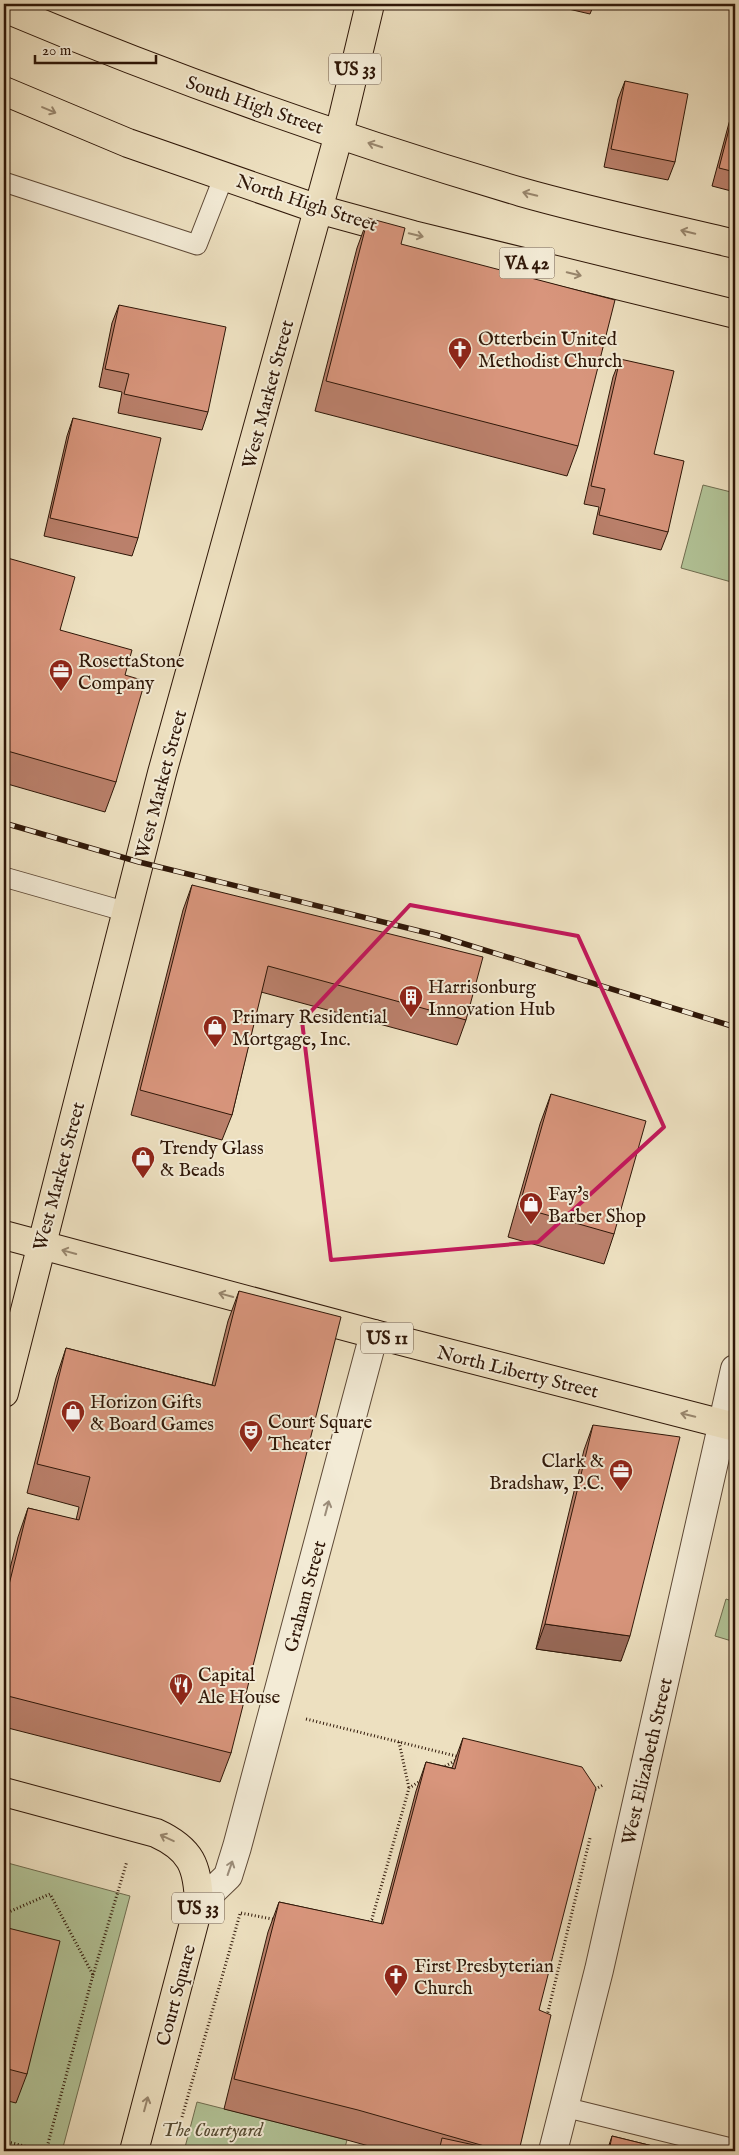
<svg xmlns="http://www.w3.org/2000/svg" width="739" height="2155" font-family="'IM FELL English',serif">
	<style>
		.green { fill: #b2c397; stroke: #706d50 }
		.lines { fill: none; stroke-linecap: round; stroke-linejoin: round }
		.service-casing { stroke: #5e4936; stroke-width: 21 }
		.minor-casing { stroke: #5e4936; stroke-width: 30 }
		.primary-casing { stroke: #2f1708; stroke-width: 30 }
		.path { stroke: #2f1708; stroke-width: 3; stroke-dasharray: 1 2.5; stroke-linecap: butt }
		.service { stroke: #f3ebd6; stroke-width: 19 }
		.minor { stroke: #f3ebd6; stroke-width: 28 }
		.primary { stroke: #ede0c0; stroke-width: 28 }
		.rail-casing { stroke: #2f1708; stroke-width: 5.5 }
		.rail { stroke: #f3ebd6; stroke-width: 4; stroke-dasharray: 11; stroke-linecap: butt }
		.wall { fill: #ba806b; stroke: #2f1708 }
		.shaded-wall { fill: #976857; stroke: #2f1708 }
		.building { fill: #d8957c; stroke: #2f1708 }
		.oneway { stroke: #98866d }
		.oneway2 { stroke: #9b8c79 }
		.marked { fill: none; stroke: #c2185b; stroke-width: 4; stroke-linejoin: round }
		.labels { text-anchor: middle; stroke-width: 4; stroke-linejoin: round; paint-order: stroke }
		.shield { fill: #f3ebd6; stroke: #6a5746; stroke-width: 1 }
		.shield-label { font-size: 18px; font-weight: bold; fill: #2f1708 }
		.street-label { font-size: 19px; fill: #2f1708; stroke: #f3ebd6 }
		.poi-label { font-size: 19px; fill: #2f1708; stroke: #f3ebd6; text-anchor: start }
		.park-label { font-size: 19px; font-style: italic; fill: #564b33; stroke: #f3ebd6 }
	</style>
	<rect width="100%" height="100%" fill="#ede0c0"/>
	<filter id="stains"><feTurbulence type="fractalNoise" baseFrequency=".004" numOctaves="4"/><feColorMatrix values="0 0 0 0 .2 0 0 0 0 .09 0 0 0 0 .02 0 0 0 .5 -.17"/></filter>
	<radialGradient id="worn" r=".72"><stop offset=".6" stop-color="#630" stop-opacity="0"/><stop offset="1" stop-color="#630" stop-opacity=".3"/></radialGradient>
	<g class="green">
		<path d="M703 485 735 493V583L681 568Z"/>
		<path d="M726 1599 735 1602V1642L715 1636Z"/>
		<path d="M4 1862 130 1896 62 2151H4Z"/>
		<path d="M197 2102 347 2140 344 2151H184Z"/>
	</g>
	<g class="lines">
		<g class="service-casing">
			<g id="service">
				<path d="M4 182 197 245 224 176"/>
				<path d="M4 877 127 912"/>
				<path d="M564 2107 735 2149"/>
			</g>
		</g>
		<g class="minor-casing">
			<g id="minor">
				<path d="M199 1904 228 1876 237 1847 374 1334"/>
				<path d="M553 2151 599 1970 735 1369"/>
			</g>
		</g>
		<g class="primary-casing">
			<g id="primary">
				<path d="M4 8C172 79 346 140 521 192 591 212 664 227 735 244"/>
				<path d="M4 91 128 143 318 209 413 235 735 314"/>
				<path d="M4 1235 374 1334 735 1427"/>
				<path d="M4 1393 162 773 339 134 370 4"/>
				<path d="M4 1792 156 1833C191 1849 198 1866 199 1904L134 2151"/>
			</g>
		</g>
		<g class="path">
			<path d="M306 1719 460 1757"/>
			<path d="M399 1742 409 1788"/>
			<path d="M442 1768 458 1759"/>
			<path d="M592 1791 603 1785"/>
			<path d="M241 1913 277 1920"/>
			<path d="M4 1914 50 1894 93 1975 46 2151"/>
			<path d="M366 1924 372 1919 409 1788 422 1780"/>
			<path d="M93 1975 127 1861"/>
			<path d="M547 2016 590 1838"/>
			<path d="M182 2117 240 1914"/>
			<path d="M4 2141 44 2151"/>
		</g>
		<use href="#service" class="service"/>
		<use href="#minor" class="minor"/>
		<use href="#primary" class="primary"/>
		<g class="rail-casing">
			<path id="rail" d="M4 823 139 862 436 935 735 1027"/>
		</g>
		<use href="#rail" class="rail"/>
	</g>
	<g class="wall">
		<path d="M547 4H594L590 14Z"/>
		<path d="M625 81 675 162 668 180 604 167 618 99Z"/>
		<path d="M735 105V192L712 186 729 123Z"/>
		<path d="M368 218 401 244 578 446 567 476 315 411 357 248Z"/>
		<path d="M119 305 208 412 202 430 118 413 122 392 99 387 112 323Z"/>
		<path d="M620 359 654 454 668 532 661 550 593 534 599 507 584 504 613 377Z"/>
		<path d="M73 418 138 538 132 556 44 536 67 436Z"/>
		<path d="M4 557 60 630 125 675 116 782 105 812 4 783Z"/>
		<path d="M192 885 466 1020 457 1045 261 992 232 1115 222 1140 131 1115 183 910Z"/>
		<path d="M551 1094 614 1234 604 1264 508 1237 540 1124Z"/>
		<path d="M239 1291 231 1753 220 1782 4 1727V1592L18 1537 28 1508 76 1520 79 1507 27 1493 56 1378 66 1348 212 1385 228 1321Z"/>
		<path d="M593 1425 621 1661 536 1649 584 1450Z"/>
		<path d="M463 1738 539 2010 519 2151H387L347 2140 224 2109 268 1932 279 1902 381 1924 416 1791 426 1762 452 1768Z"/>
		<path d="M4 1927 27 2074 16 2103 4 2100Z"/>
		<path d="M612 2136 673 2151H607Z"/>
	</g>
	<path class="shaded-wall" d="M545 1624 630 1636 621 1661 536 1649Z"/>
	<g class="building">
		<path d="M625 81 688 94 675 162 611 149Z"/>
		<path d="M735 106V172L719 168Z"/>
		<path d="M368 218 405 228 401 244 615 300 578 446 326 381Z"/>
		<path d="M119 305 226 327 208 412 124 394 129 374 105 369Z"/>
		<path d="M620 359 674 371 654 454 684 461 668 532 599 515 605 489 591 486Z"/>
		<path d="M73 418 161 438 138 538 50 518Z"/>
		<path d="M4 557 75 577 60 630 132 650 125 675 145 681 116 782 4 750Z"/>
		<path d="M192 885 483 957 466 1020 268 966 232 1115 140 1090Z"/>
		<path d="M551 1094 646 1121 614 1234 519 1207Z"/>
		<path d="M239 1291 341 1317 231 1753 4 1695V1605L28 1508 79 1520 90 1477 37 1464 66 1348 215 1386Z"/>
		<path d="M593 1425 680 1437 630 1636 545 1624Z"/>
		<path d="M463 1738 582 1767 596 1788 539 2010 551 2015 519 2151H439L442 2138 502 2151 358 2110 234 2079 279 1902 383 1924 426 1762 455 1769Z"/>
		<path d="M4 1927 60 1941 27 2074 4 2068Z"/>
		<path d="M612 2136 673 2151H609Z"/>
	</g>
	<defs><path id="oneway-shaft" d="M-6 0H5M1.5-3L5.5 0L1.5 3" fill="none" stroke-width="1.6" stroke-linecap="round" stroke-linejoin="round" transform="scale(1.25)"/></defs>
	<g class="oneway">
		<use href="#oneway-shaft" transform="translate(49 110) rotate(23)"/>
		<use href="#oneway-shaft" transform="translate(375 145) rotate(-162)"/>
		<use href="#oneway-shaft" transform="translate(530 194) rotate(-166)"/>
		<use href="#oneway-shaft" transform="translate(688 232) rotate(-166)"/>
		<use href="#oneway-shaft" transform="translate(416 235) rotate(14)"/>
		<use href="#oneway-shaft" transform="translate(574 274) rotate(14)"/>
		<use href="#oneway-shaft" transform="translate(69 1252) rotate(-165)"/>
		<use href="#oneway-shaft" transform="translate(226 1295) rotate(-165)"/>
		<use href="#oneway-shaft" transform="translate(688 1415) rotate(-166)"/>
		<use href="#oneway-shaft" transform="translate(167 1838) rotate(-155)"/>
		<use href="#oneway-shaft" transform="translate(146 2104) rotate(-75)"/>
	</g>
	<g class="oneway2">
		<use href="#oneway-shaft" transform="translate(327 1508) rotate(-75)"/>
		<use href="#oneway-shaft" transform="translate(230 1868) rotate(-71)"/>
	</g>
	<path class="marked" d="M410 905 578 936 664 1127 538 1242 331 1260 302 1021Z"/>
	<defs>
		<g id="church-pin" transform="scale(1.25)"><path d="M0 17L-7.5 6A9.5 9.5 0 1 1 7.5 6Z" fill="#8f2418" stroke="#f3ebd6"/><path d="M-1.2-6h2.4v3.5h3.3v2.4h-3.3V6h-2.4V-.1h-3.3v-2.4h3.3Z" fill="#fff"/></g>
		<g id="office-pin" transform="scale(1.25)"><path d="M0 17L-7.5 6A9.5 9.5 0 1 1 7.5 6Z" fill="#8f2418" stroke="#f3ebd6"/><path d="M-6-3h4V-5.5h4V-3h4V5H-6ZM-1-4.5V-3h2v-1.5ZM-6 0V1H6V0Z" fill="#fff"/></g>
		<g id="building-pin" transform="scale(1.25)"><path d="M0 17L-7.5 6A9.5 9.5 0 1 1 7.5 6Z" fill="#8f2418" stroke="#f3ebd6"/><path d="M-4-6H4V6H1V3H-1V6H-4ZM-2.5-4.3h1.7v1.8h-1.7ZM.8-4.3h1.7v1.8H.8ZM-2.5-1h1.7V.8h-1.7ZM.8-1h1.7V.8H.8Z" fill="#fff"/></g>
		<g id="shop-pin" transform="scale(1.25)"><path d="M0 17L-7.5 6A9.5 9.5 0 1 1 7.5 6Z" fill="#8f2418" stroke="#f3ebd6"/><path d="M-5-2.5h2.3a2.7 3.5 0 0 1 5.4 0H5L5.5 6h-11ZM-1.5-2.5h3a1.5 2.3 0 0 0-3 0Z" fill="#fff"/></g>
		<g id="theatre-pin" transform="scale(1.25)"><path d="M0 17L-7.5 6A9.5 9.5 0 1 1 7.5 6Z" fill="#8f2418" stroke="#f3ebd6"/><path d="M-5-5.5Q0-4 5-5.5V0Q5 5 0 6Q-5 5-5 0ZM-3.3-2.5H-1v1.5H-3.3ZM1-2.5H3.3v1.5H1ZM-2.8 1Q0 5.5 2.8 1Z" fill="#fff"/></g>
		<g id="restaurant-pin" transform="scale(1.25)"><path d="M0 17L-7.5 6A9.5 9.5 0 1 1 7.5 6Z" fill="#8f2418" stroke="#f3ebd6"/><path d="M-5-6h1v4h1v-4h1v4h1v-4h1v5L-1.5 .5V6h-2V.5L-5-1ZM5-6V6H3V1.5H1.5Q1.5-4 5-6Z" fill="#fff"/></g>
	</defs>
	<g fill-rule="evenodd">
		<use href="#church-pin" x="460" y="349"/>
		<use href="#office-pin" x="61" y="671"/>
		<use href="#building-pin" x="411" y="997"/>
		<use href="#shop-pin" x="215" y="1027"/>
		<use href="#shop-pin" x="143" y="1158"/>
		<use href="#shop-pin" x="531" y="1204"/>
		<use href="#shop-pin" x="73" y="1412"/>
		<use href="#theatre-pin" x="251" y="1432"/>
		<use href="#office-pin" x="621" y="1471"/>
		<use href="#restaurant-pin" x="181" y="1685"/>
		<use href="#church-pin" x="396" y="1976"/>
	</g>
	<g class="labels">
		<g class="shield">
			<rect x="329" y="53.5" width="52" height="31" rx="4"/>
			<rect x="499.5" y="247.5" width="55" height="31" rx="4"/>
			<rect x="361" y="1322.5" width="52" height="31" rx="4"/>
			<rect x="172" y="1892.5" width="52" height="31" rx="4"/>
		</g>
		<g class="shield-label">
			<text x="355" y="75">US 33</text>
			<text x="527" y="269">VA 42</text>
			<text x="387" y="1344">US 11</text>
			<text x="198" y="1914">US 33</text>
		</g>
		<g class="street-label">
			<text transform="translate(255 104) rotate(19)" y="7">South High Street</text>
			<text transform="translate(307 202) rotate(18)" y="7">North High Street</text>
			<text transform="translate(267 394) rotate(-75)" y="7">West Market Street</text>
			<text transform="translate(160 784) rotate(-75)" y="7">West Market Street</text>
			<text transform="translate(58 1176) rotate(-75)" y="7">West Market Street</text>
			<text transform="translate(518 1371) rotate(14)" y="7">North Liberty Street</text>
			<text transform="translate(304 1596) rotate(-75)" y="7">Graham Street</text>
			<text transform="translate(646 1761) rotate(-77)" y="7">West Elizabeth Street</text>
			<text transform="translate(175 1995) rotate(-75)" y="7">Court Square</text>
		</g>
		<g class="poi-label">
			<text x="478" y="345">Otterbein United<tspan x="478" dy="22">Methodist Church</tspan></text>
			<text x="78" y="667">RosettaStone<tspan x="78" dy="22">Company</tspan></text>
			<text x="428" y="993">Harrisonburg<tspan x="428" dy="22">Innovation Hub</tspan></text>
			<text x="232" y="1023">Primary Residential<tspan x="232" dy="22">Mortgage, Inc.</tspan></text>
			<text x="160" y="1154">Trendy Glass<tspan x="160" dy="22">&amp; Beads</tspan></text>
			<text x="548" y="1200">Fay's<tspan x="548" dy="22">Barber Shop</tspan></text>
			<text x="90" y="1408">Horizon Gifts<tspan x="90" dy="22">&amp; Board Games</tspan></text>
			<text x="268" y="1428">Court Square<tspan x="268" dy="22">Theater</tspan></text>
			<text x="604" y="1467" text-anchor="end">Clark &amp;<tspan x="604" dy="22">Bradshaw, P.C.</tspan></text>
			<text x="198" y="1681">Capital<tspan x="198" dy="22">Ale House</tspan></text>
			<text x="414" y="1972">First Presbyterian<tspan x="414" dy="22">Church</tspan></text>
		</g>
		<g class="park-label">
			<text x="212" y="2136">The Courtyard</text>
		</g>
	</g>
	<rect width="739" height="2155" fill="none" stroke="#ede0c0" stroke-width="20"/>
	<rect x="5" y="5" width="729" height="2145" fill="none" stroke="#2f1708" stroke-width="2.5"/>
	<rect x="10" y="10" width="719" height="2135" fill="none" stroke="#2f1708"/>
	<path d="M35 55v8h121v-8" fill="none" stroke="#2f1708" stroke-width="2.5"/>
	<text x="42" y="55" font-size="15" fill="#2f1708" stroke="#f3ebd6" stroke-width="4" paint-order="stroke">20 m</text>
	<rect width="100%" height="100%" filter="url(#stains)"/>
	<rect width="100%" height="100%" fill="url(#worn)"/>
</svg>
